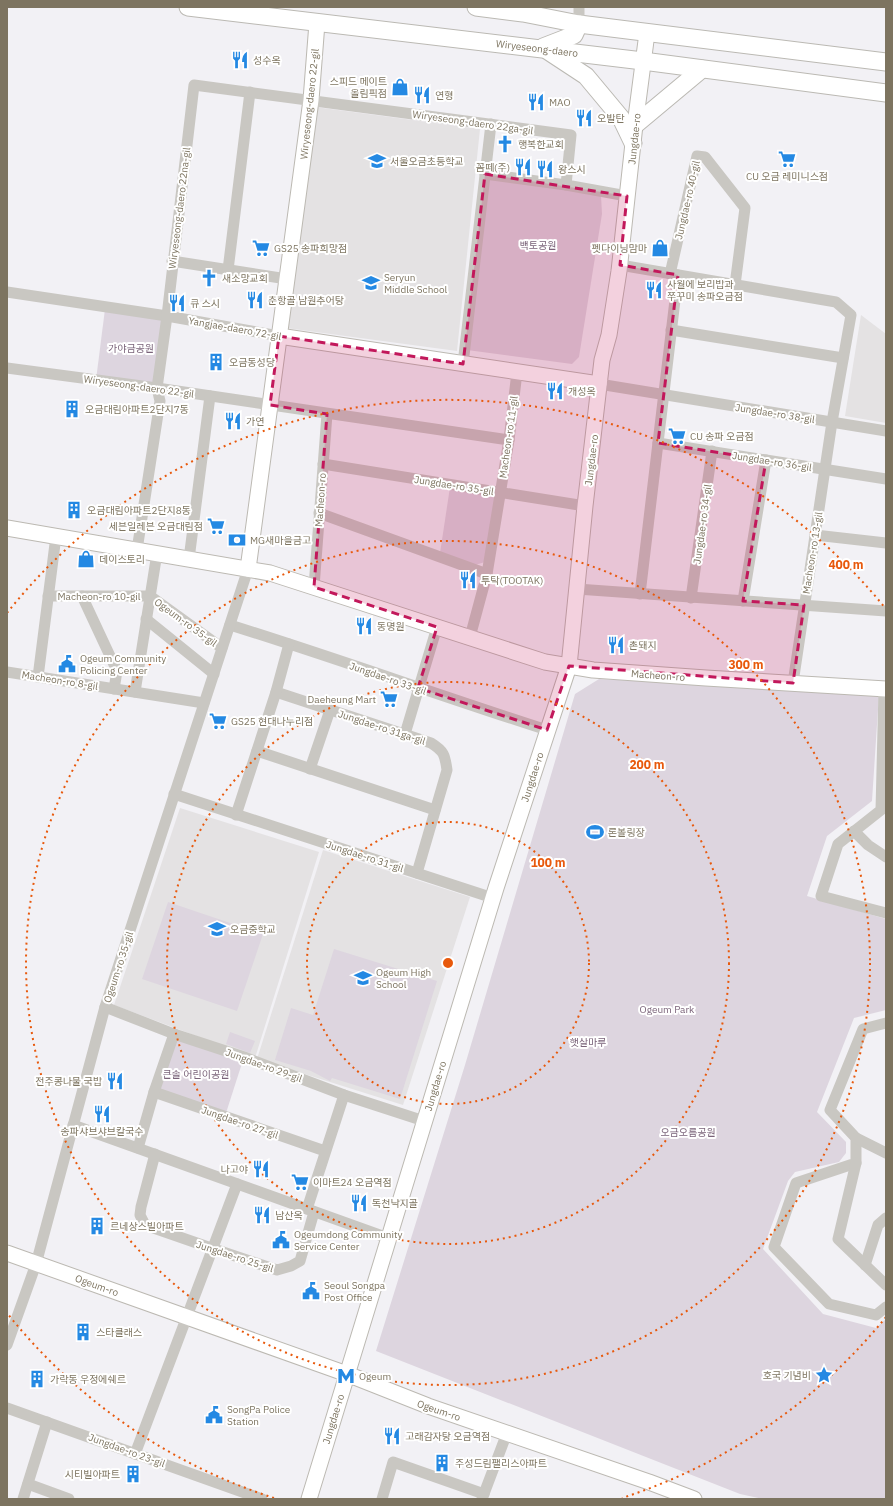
<svg xmlns="http://www.w3.org/2000/svg" width="893" height="1506" font-family="'IBM Plex Sans','Noto Sans KR',sans-serif">
	<style>
		.built { fill: #e4e2e3 }
		.green { fill: #ddd5df }
		.lines { fill: none; stroke-linecap: round; stroke-linejoin: round }
		.secondary-casing { stroke: #bcb9b2; stroke-width: 17 }
		.primary-casing { stroke: #bbb9b3; stroke-width: 19 }
		.street { stroke: #c9c7c2; stroke-width: 11 }
		.secondary { stroke: #fff; stroke-width: 15 }
		.primary { stroke: #fff; stroke-width: 17 }
		.marked { fill: #c2185b; fill-opacity: 0.2; stroke: #c2185b; stroke-width: 3; stroke-dasharray: 8 5; stroke-linejoin: round }
		.ring { fill: none; stroke: #e8590c; stroke-width: 2; stroke-dasharray: 2 4 }
		.labels { text-anchor: middle; stroke-width: 4; stroke-linejoin: round; paint-order: stroke }
		.street-label { font-size: 10px; fill: #7d7460; stroke: #fff }
		.poi-label { font-size: 10px; fill: #7d7460; stroke: #fff; text-anchor: start }
		.park-label { font-size: 10px; fill: #7a6379; stroke: #fff }
		.centre { fill: #e8590c; stroke: #fff; stroke-width: 2 }
		.ring-label { font-size: 12px; text-anchor: middle; font-weight: bold; fill: #e8590c; stroke: #fff; stroke-width: 4; stroke-linejoin: round; paint-order: stroke }
	</style>
	<rect width="100%" height="100%" fill="#f2f1f5"/>
	<g class="built">
		<path d="M315 107 480 129 457 351 286 328Z"/>
		<path d="M861 315 886 334V423L845 416Z"/>
		<path d="M180 808 319 852 255 1058 114 1005Z"/>
		<path d="M323 850 470 897 403 1105 257 1059Z"/>
	</g>
	<g class="green">
		<path d="M488 177 601 195 602 214 579 357 572 364 467 350Z"/>
		<path d="M105 309 167 316 157 388 96 380Z"/>
		<path d="M450 487 496 494 485 562 475 565 440 553Z"/>
		<path d="M599 679 879 694 872 801 827 836 807 896 886 919V1010L854 1018 817 1112 846 1142V1153L839 1162 795 1172 788 1181 763 1249 823 1314 876 1328 886 1319V1499H763L740 1494 376 1351 465 1065 575 694Z"/>
		<path d="M168 902 263 934 237 1011 142 979Z"/>
		<path d="M334 949 437 981 400 1099 332 1078 330 1081 311 1071 275 1060 291 1008 313 1015Z"/>
		<path d="M230 1032 255 1041 250 1053 226 1044Z"/>
		<path d="M176 1037 243 1060 226 1113 158 1092Z"/>
	</g>
	<g class="lines">
		<g class="secondary-casing">
			<g id="secondary">
				<path d="M279 336 599 384"/>
				<path d="M7 528 270 573 545 662 593 670 706 678 886 689"/>
				<path d="M248 569 311 100 317 23"/>
				<path d="M7 1253 347 1374 428 1406 649 1482 694 1499"/>
				<path d="M309 1499 496 888 569 666 585 506 602 360 609 335 619 271 635 125 647 33"/>
			</g>
		</g>
		<g class="primary-casing">
			<g id="primary">
				<path d="M188 7 643 61 886 93"/>
				<path d="M476 7 523 13 579 24 886 62"/>
				<path d="M543 47 574 35 579 24"/>
				<path d="M548 51 586 76 621 118 633 143"/>
				<path d="M635 125 702 69"/>
			</g>
		</g>
		<g class="street">
			<path d="M579 7V24"/>
			<path d="M485 174 566 185"/>
			<path d="M172 261 287 279"/>
			<path d="M620 265 836 302 851 315 832 422 793 683"/>
			<path d="M228 270 250 92"/>
			<path d="M670 274 697 156 705 157 745 208 735 285"/>
			<path d="M7 292 167 316 279 336"/>
			<path d="M671 330 843 358"/>
			<path d="M463 364 491 124"/>
			<path d="M7 368 157 388 509 440"/>
			<path d="M599 384 886 431"/>
			<path d="M658 443 886 479"/>
			<path d="M323 464 585 506"/>
			<path d="M319 513 487 574"/>
			<path d="M815 535 886 543"/>
			<path d="M137 550 160 401 157 388 167 316 194 85 571 135 566 185 627 196"/>
			<path d="M189 559 210 396"/>
			<path d="M314 587 327 414"/>
			<path d="M577 589 886 611"/>
			<path d="M640 594 678 275"/>
			<path d="M48 596H150L222 648"/>
			<path d="M82 596 117 671 114 689"/>
			<path d="M691 598 712 451"/>
			<path d="M743 601 766 460"/>
			<path d="M146 619 214 674"/>
			<path d="M230 625C336 658 441 696 547 730"/>
			<path d="M470 637 487 574 509 440 517 372"/>
			<path d="M7 672 204 703"/>
			<path d="M38 677 56 536"/>
			<path d="M884 689 881 810 838 844 821 896 886 913"/>
			<path d="M135 692 157 553"/>
			<path d="M276 692 431 743C444 751 445 755 447 770L417 873"/>
			<path d="M405 734 437 627"/>
			<path d="M257 751 435 810"/>
			<path d="M310 769 330 710"/>
			<path d="M174 794 493 898"/>
			<path d="M236 815 276 692 289 644"/>
			<path d="M854 831 868 845 886 857"/>
			<path d="M105 1007 174 1034 244 1057 344 1095 424 1121"/>
			<path d="M886 1023 863 1029 830 1110 856 1138V1163L796 1183 774 1247 829 1304 876 1315 886 1307"/>
			<path d="M154 1092 325 1151"/>
			<path d="M73 1125 388 1238"/>
			<path d="M856 1138 886 1153"/>
			<path d="M138 1148 154 1092 174 1034"/>
			<path d="M155 1154 141 1207 140 1215 145 1225 214 1249 277 1270 291 1266 300 1261 314 1212"/>
			<path d="M856 1163 838 1239 886 1285"/>
			<path d="M307 1209 344 1095"/>
			<path d="M865 1265 878 1225 886 1218"/>
			<path d="M7 1345 36 1264 105 1007 248 569"/>
			<path d="M7 1408 262 1499"/>
			<path d="M135 1454 237 1184"/>
			<path d="M28 1484 69 1499"/>
			<path d="M23 1499 47 1422"/>
			<path d="M382 1499 393 1462 484 1494"/>
			<path d="M482 1499 507 1433"/>
		</g>
		<use href="#secondary" class="secondary"/>
		<use href="#primary" class="primary"/>
	</g>
	<path class="marked" d="M485 174 627 196 620 265 678 275 658 443 766 460 743 601 804 605 793 683 569 666 547 730 418 688 437 627 314 587 327 414 270 405 279 336 463 364Z"/>
	<g class="ring">
		<circle cx="448" cy="963" r="141"/>
		<circle cx="448" cy="963" r="281"/>
		<circle cx="448" cy="963" r="422"/>
		<path d="M886 1317A563 563 0 0 1 622 1498M274 1498A563 563 0 0 1 7 1313M7 613A563 563 0 0 1 886 609"/>
	</g>
	<defs>
		<g id="restaurant-bare" transform="scale(1.38)"><path d="M-5-6h1v4h1v-4h1v4h1v-4h1v5L-1.5 .5V6h-2V.5L-5-1ZM5-6V6H3V1.5H1.5Q1.5-4 5-6Z" fill="#2489e3" stroke="#fff" stroke-width="2.5" paint-order="stroke"/></g>
		<g id="shop-bare" transform="scale(1.38)"><path d="M-5-2.5h2.3a2.7 3.5 0 0 1 5.4 0H5L5.5 6h-11ZM-1.5-2.5h3a1.5 2.3 0 0 0-3 0Z" fill="#2489e3" stroke="#fff" stroke-width="2.5" paint-order="stroke"/></g>
		<g id="church-bare" transform="scale(1.38)"><path d="M-1.2-6h2.4v3.5h3.3v2.4h-3.3V6h-2.4V-.1h-3.3v-2.4h3.3Z" fill="#2489e3" stroke="#fff" stroke-width="2.5" paint-order="stroke"/></g>
		<g id="supermarket-bare" transform="scale(1.38)"><path d="M-6-5.5h2.5l.6 2H6L4.5 2H-2.5L-4.4-4H-6ZM-1.5 3.2a1.3 1.3 0 1 0 .1 0ZM3 3.2a1.3 1.3 0 1 0 .1 0Z" fill="#2489e3" stroke="#fff" stroke-width="2.5" paint-order="stroke"/></g>
		<g id="school-bare" transform="scale(1.38)"><path d="M0-5L7-2L0 1L-7-2ZM-4 1L0 2.5L4 1V4Q0 6-4 4Z" fill="#2489e3" stroke="#fff" stroke-width="2.5" paint-order="stroke"/></g>
		<g id="building-bare" transform="scale(1.38)"><path d="M-4-6H4V6H1V3H-1V6H-4ZM-2.5-4.3h1.7v1.8h-1.7ZM.8-4.3h1.7v1.8H.8ZM-2.5-1h1.7V.8h-1.7ZM.8-1h1.7V.8H.8Z" fill="#2489e3" stroke="#fff" stroke-width="2.5" paint-order="stroke"/></g>
		<g id="bank-bare" transform="scale(1.38)"><path d="M-6-4H6V4H-6ZM0-2.3a2.3 2.3 0 1 0 0 4.6a2.3 2.3 0 1 0 0-4.6Z" fill="#2489e3" stroke="#fff" stroke-width="2.5" paint-order="stroke"/></g>
		<g id="civic-bare" transform="scale(1.38)"><path d="M-.6-6.5H3V-4.5H.6V-3L4-1V1h2V6H-6V1h2V-1L-.6-3ZM-1.2 2.5V6h2.4V2.5Z" fill="#2489e3" stroke="#fff" stroke-width="2.5" paint-order="stroke"/></g>
		<g id="stadium-bare" transform="scale(1.38)"><path d="M0-5a6.5 5 0 1 0 0 10a6.5 5 0 1 0 0-10ZM-3.5-1.8h7v3.6h-7Z" fill="#2489e3" stroke="#fff" stroke-width="2.5" paint-order="stroke"/></g>
		<g id="sight-bare" transform="scale(1.38)"><path d="M0-6L1.8-2.2L6-1.7L2.9 1.2L3.7 5.4L0 3.3L-3.7 5.4L-2.9 1.2L-6-1.7L-1.8-2.2Z" fill="#2489e3" stroke="#fff" stroke-width="2.5" paint-order="stroke"/></g>
		<g id="metro-bare" transform="scale(1.38)"><path d="M-5.5 5V-5H-3L0 0L3-5H5.5V5H3V-.5L0 4L-3-.5V5Z" fill="#2489e3" stroke="#fff" stroke-width="2.5" paint-order="stroke"/></g>
	</defs>
	<g fill-rule="evenodd">
		<use href="#restaurant-bare" x="240" y="60"/>
		<use href="#shop-bare" x="400" y="87"/>
		<use href="#restaurant-bare" x="422" y="95"/>
		<use href="#restaurant-bare" x="536" y="102"/>
		<use href="#restaurant-bare" x="584" y="118"/>
		<use href="#church-bare" x="505" y="144"/>
		<use href="#supermarket-bare" x="787" y="159"/>
		<use href="#school-bare" x="377" y="161"/>
		<use href="#restaurant-bare" x="523" y="167"/>
		<use href="#restaurant-bare" x="545" y="169"/>
		<use href="#supermarket-bare" x="261" y="248"/>
		<use href="#shop-bare" x="660" y="248"/>
		<use href="#church-bare" x="209" y="278"/>
		<use href="#school-bare" x="371" y="283"/>
		<use href="#restaurant-bare" x="654" y="290"/>
		<use href="#restaurant-bare" x="255" y="300"/>
		<use href="#restaurant-bare" x="177" y="303"/>
		<use href="#building-bare" x="216" y="362"/>
		<use href="#restaurant-bare" x="555" y="391"/>
		<use href="#building-bare" x="72" y="409"/>
		<use href="#restaurant-bare" x="233" y="421"/>
		<use href="#supermarket-bare" x="677" y="436"/>
		<use href="#building-bare" x="74" y="510"/>
		<use href="#supermarket-bare" x="216" y="526"/>
		<use href="#bank-bare" x="237" y="540"/>
		<use href="#shop-bare" x="86" y="559"/>
		<use href="#restaurant-bare" x="468" y="580"/>
		<use href="#restaurant-bare" x="364" y="626"/>
		<use href="#restaurant-bare" x="616" y="645"/>
		<use href="#civic-bare" x="67" y="664"/>
		<use href="#supermarket-bare" x="389" y="699"/>
		<use href="#supermarket-bare" x="218" y="721"/>
		<use href="#stadium-bare" x="595" y="832"/>
		<use href="#school-bare" x="217" y="929"/>
		<use href="#school-bare" x="363" y="978"/>
		<use href="#restaurant-bare" x="115" y="1081"/>
		<use href="#restaurant-bare" x="102" y="1114"/>
		<use href="#restaurant-bare" x="261" y="1169"/>
		<use href="#supermarket-bare" x="300" y="1182"/>
		<use href="#restaurant-bare" x="359" y="1203"/>
		<use href="#restaurant-bare" x="262" y="1215"/>
		<use href="#building-bare" x="97" y="1226"/>
		<use href="#civic-bare" x="281" y="1240"/>
		<use href="#civic-bare" x="311" y="1291"/>
		<use href="#building-bare" x="83" y="1332"/>
		<use href="#sight-bare" x="824" y="1375"/>
		<use href="#metro-bare" x="346" y="1376"/>
		<use href="#building-bare" x="37" y="1379"/>
		<use href="#civic-bare" x="214" y="1415"/>
		<use href="#restaurant-bare" x="392" y="1436"/>
		<use href="#building-bare" x="442" y="1463"/>
		<use href="#building-bare" x="133" y="1474"/>
	</g>
	<g class="labels">
		<g class="street-label">
			<text transform="translate(537 48) rotate(7)" y="4">Wiryeseong-daero</text>
			<text transform="translate(309 104) rotate(-84)" y="4">Wiryeseong-daero 22-gil</text>
			<text transform="translate(473 122) rotate(8)" y="4">Wiryeseong-daero 22ga-gil</text>
			<text transform="translate(634 139) rotate(-84)" y="4">Jungdae-ro</text>
			<text transform="translate(687 200) rotate(-77)" y="4">Jungdae-ro 40-gil</text>
			<text transform="translate(179 208) rotate(-83)" y="4">Wiryeseong-daero 22na-gil</text>
			<text transform="translate(235 328) rotate(10)" y="4">Yangjae-daero 72-gil</text>
			<text transform="translate(139 386) rotate(8)" y="4">Wiryeseong-daero 22-gil</text>
			<text transform="translate(775 413) rotate(9)" y="4">Jungdae-ro 38-gil</text>
			<text transform="translate(508 437) rotate(-82)" y="4">Macheon-ro 11-gil</text>
			<text transform="translate(591 460) rotate(-83)" y="4">Jungdae-ro</text>
			<text transform="translate(772 461) rotate(9)" y="4">Jungdae-ro 36-gil</text>
			<text transform="translate(454 485) rotate(9)" y="4">Jungdae-ro 35-gil</text>
			<text transform="translate(320 500) rotate(-86)" y="4">Macheon-ro</text>
			<text transform="translate(702 524) rotate(-82)" y="4">Jungdae-ro 34-gil</text>
			<text transform="translate(812 553) rotate(-81)" y="4">Macheon-ro 13-gil</text>
			<text x="99" y="600">Macheon-ro 10-gil</text>
			<text transform="translate(186 622) rotate(36)" y="4">Ogeum-ro 35-gil</text>
			<text transform="translate(658 675) rotate(4)" y="4">Macheon-ro</text>
			<text transform="translate(388 678) rotate(19)" y="4">Jungdae-ro 33-gil</text>
			<text transform="translate(60 680) rotate(9)" y="4">Macheon-ro 8-gil</text>
			<text transform="translate(382 727) rotate(18)" y="4">Jungdae-ro 31ga-gil</text>
			<text transform="translate(532 777) rotate(-72)" y="4">Jungdae-ro</text>
			<text transform="translate(365 856) rotate(18)" y="4">Jungdae-ro 31-gil</text>
			<text transform="translate(118 967) rotate(-72)" y="4">Ogeum-ro 35-gil</text>
			<text transform="translate(264 1065) rotate(20)" y="4">Jungdae-ro 29-gil</text>
			<text transform="translate(435 1086) rotate(-73)" y="4">Jungdae-ro</text>
			<text transform="translate(240 1122) rotate(19)" y="4">Jungdae-ro 27-gil</text>
			<text transform="translate(235 1256) rotate(18)" y="4">Jungdae-ro 25-gil</text>
			<text transform="translate(97 1285) rotate(20)" y="4">Ogeum-ro</text>
			<text transform="translate(439 1410) rotate(19)" y="4">Ogeum-ro</text>
			<text transform="translate(333 1419) rotate(-73)" y="4">Jungdae-ro</text>
			<text transform="translate(127 1450) rotate(20)" y="4">Jungdae-ro 23-gil</text>
		</g>
		<g class="poi-label">
			<text x="253" y="64">성수옥</text>
			<text x="387" y="85" text-anchor="end">스피드 메이트<tspan x="387" dy="12">올림픽점</tspan></text>
			<text x="435" y="99">연형</text>
			<text x="549" y="106">MAO</text>
			<text x="597" y="122">오발탄</text>
			<text x="518" y="148">행복한교회</text>
			<text x="390" y="165">서울오금초등학교</text>
			<text x="510" y="171" text-anchor="end">꼼떼(주)</text>
			<text x="558" y="173">왕스시</text>
			<text x="787" y="180" text-anchor="middle">CU 오금 레미니스점</text>
			<text x="274" y="252">GS25 송파희망점</text>
			<text x="647" y="252" text-anchor="end">펫다이닝맘마</text>
			<text x="384" y="281">Seryun<tspan x="384" dy="12">Middle School</tspan></text>
			<text x="222" y="282">새소망교회</text>
			<text x="667" y="288">사월에 보리밥과<tspan x="667" dy="12">쭈꾸미 송파오금점</tspan></text>
			<text x="268" y="304">춘항골 남원추어탕</text>
			<text x="190" y="307">큐 스시</text>
			<text x="229" y="366">오금동성당</text>
			<text x="568" y="395">개성옥</text>
			<text x="85" y="413">오금대림아파트2단지7동</text>
			<text x="246" y="425">가연</text>
			<text x="690" y="440">CU 송파 오금점</text>
			<text x="87" y="514">오금대림아파트2단지8동</text>
			<text x="203" y="530" text-anchor="end">세븐일레븐 오금대림점</text>
			<text x="250" y="544">MG새마을금고</text>
			<text x="99" y="563">데이스토리</text>
			<text x="481" y="584">투탁(TOOTAK)</text>
			<text x="377" y="630">동명원</text>
			<text x="629" y="649">촌돼지</text>
			<text x="80" y="662">Ogeum Community<tspan x="80" dy="12">Policing Center</tspan></text>
			<text x="376" y="703" text-anchor="end">Daeheung Mart</text>
			<text x="231" y="725">GS25 현대나누리점</text>
			<text x="608" y="836">론볼링장</text>
			<text x="230" y="933">오금중학교</text>
			<text x="376" y="976">Ogeum High<tspan x="376" dy="12">School</tspan></text>
			<text x="102" y="1085" text-anchor="end">전주콩나물 국밥</text>
			<text x="102" y="1135" text-anchor="middle">송파샤브샤브칼국수</text>
			<text x="248" y="1173" text-anchor="end">나고야</text>
			<text x="313" y="1186">이마트24 오금역점</text>
			<text x="372" y="1207">독천낙지골</text>
			<text x="275" y="1219">남산옥</text>
			<text x="110" y="1230">르네상스빌아파트</text>
			<text x="294" y="1238">Ogeumdong Community<tspan x="294" dy="12">Service Center</tspan></text>
			<text x="324" y="1289">Seoul Songpa<tspan x="324" dy="12">Post Office</tspan></text>
			<text x="96" y="1336">스타클래스</text>
			<text x="811" y="1379" text-anchor="end">호국 기념비</text>
			<text x="359" y="1380">Ogeum</text>
			<text x="50" y="1383">가락동 우정에쉐르</text>
			<text x="227" y="1413">SongPa Police<tspan x="227" dy="12">Station</tspan></text>
			<text x="405" y="1440">고래감자탕 오금역점</text>
			<text x="455" y="1467">주성드림팰리스아파트</text>
			<text x="120" y="1478" text-anchor="end">시티빌아파트</text>
		</g>
		<g class="park-label">
			<text x="538" y="249">백토공원</text>
			<text x="131" y="352">가야금공원</text>
			<text x="667" y="1013">Ogeum Park</text>
			<text x="588" y="1046">햇살마루</text>
			<text x="196" y="1078">큰솔 어린이공원</text>
			<text x="688" y="1136">오금오름공원</text>
		</g>
	</g>
	<circle cx="448" cy="963" r="6" class="centre"/>
	<g class="ring-label">
		<text x="846" y="569">400 m</text>
		<text x="746" y="669">300 m</text>
		<text x="647" y="769">200 m</text>
		<text x="548" y="867">100 m</text>
	</g>
	<rect width="893" height="1506" fill="none" stroke="#7d7460" stroke-width="16"/>
</svg>
